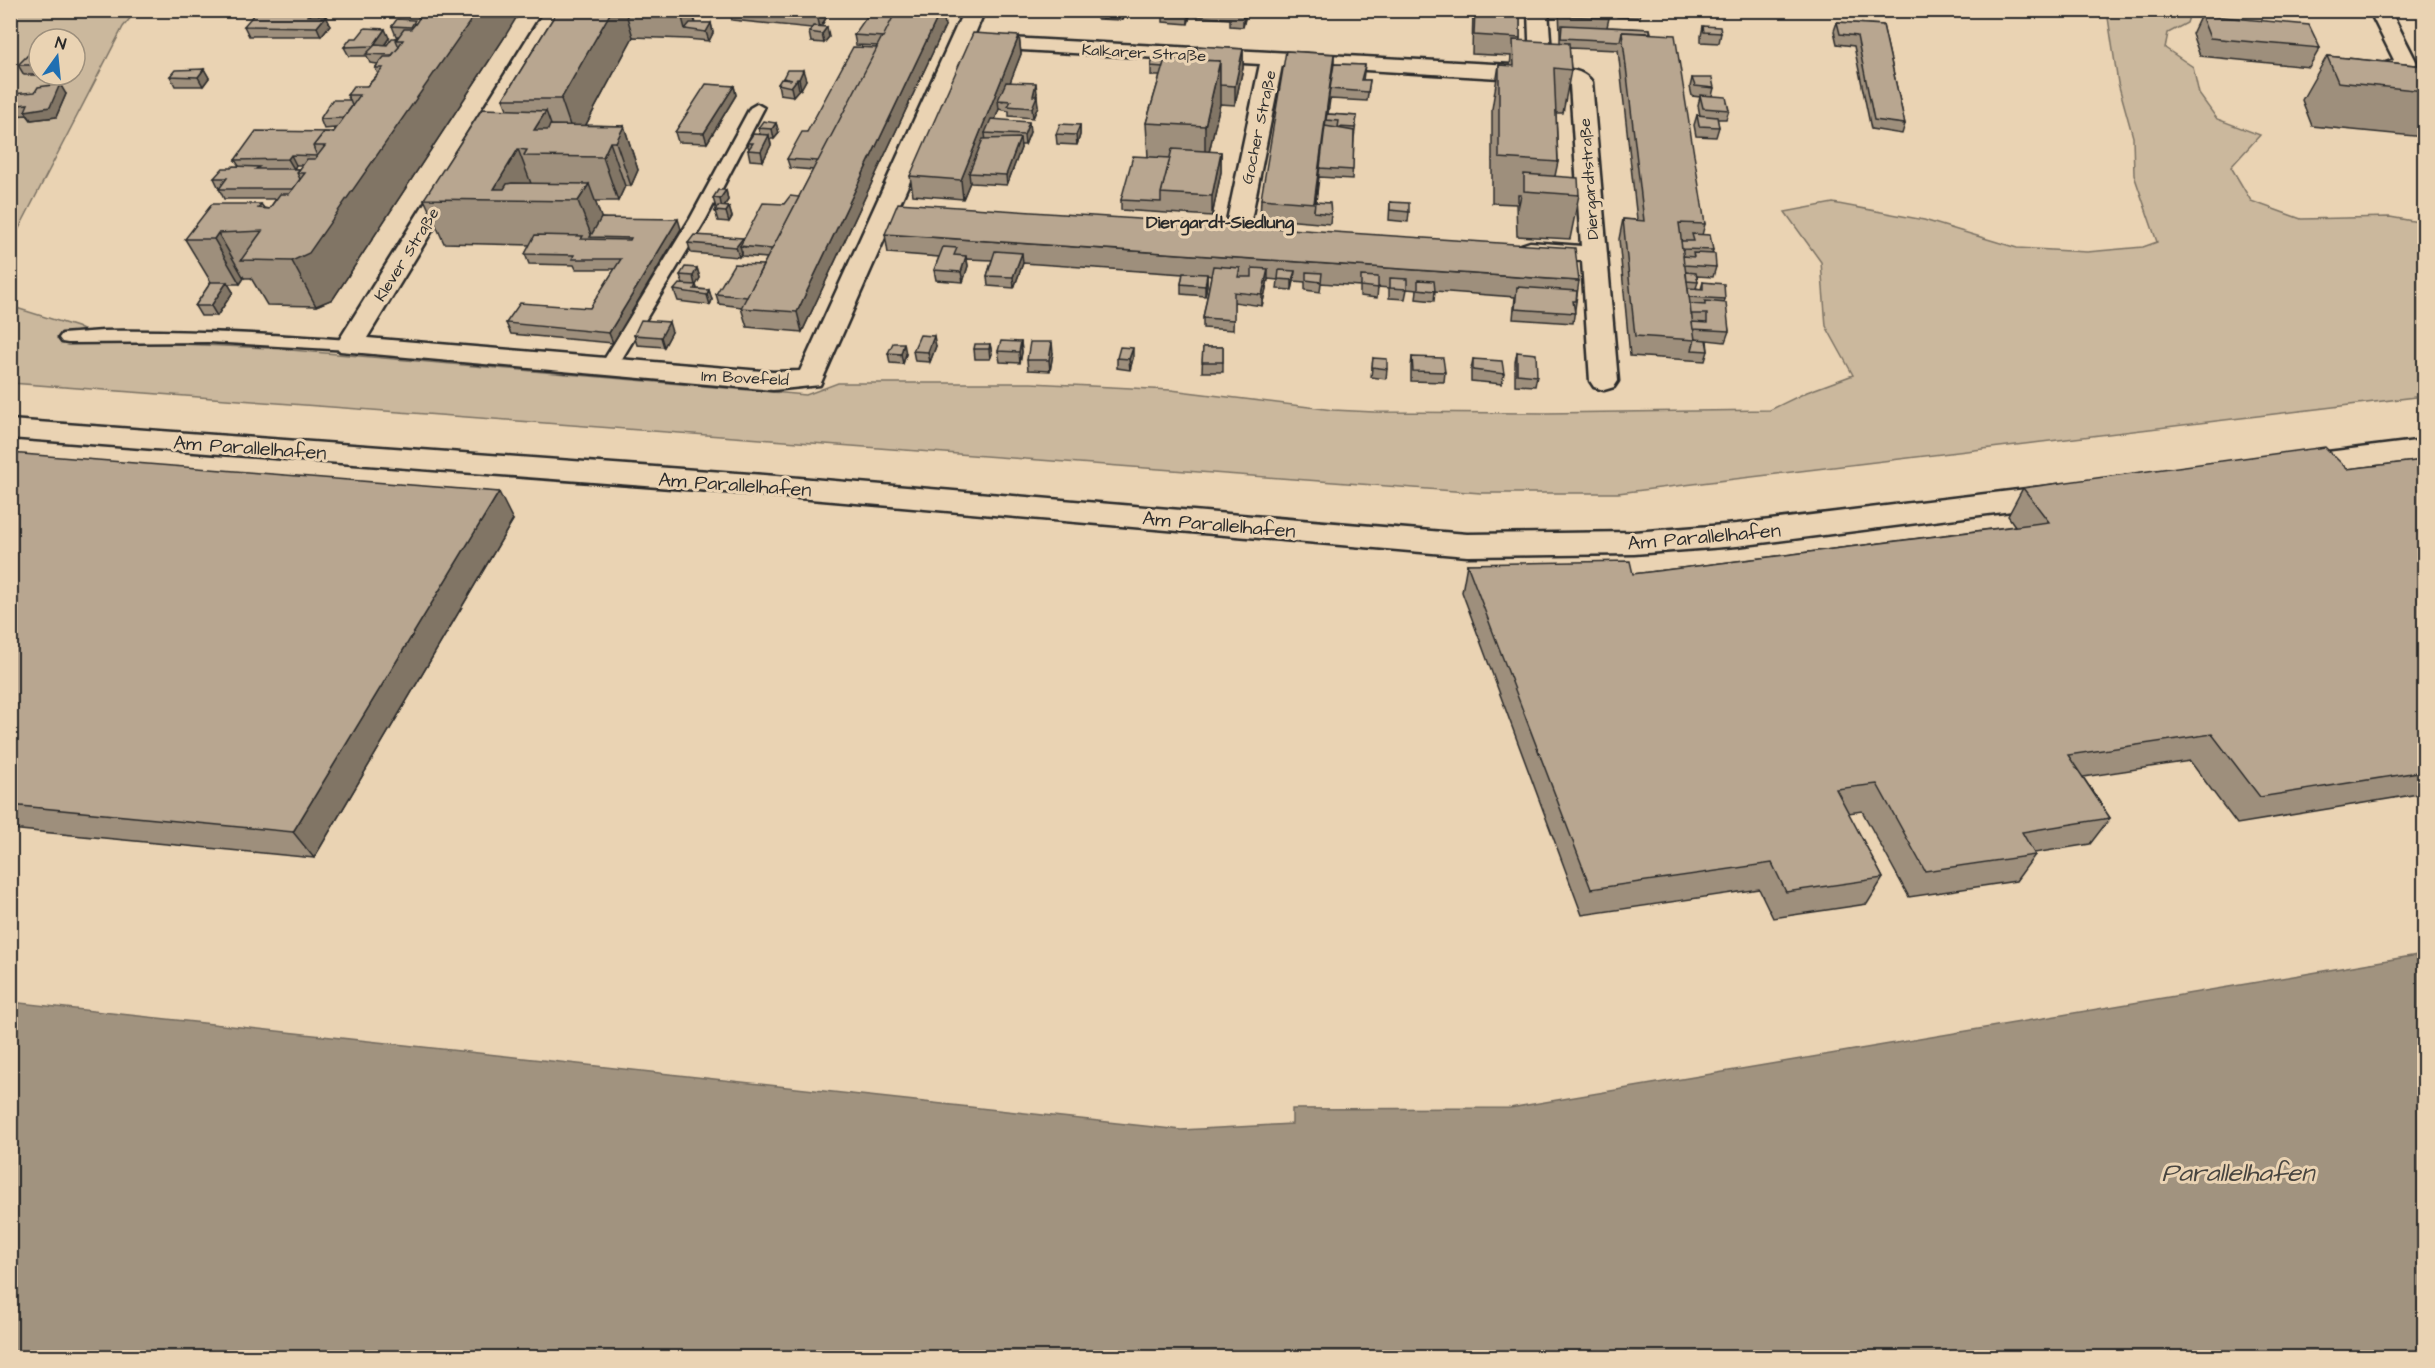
<svg xmlns="http://www.w3.org/2000/svg" width="2435" height="1368" font-family="'Architects Daughter',sans-serif">
	<style>
		.green { fill: #cbb89d; stroke: #7b7264; stroke-width: 1.5; fill-rule: evenodd }
		.water { fill: #a1937f; stroke: #72695d; stroke-width: 1.5 }
		.lines { fill: none; stroke-linecap: round; stroke-linejoin: round }
		.lane-casing { stroke: #2b2b2b; stroke-width: 5 }
		.street-casing { stroke: #2b2b2b; stroke-width: 5 }
		.lane { fill: #ead3b3; fill-rule: evenodd }
		.street { fill: #ead3b3; fill-rule: evenodd }
		.wall { fill: #9e8f7c; stroke: #2b2b2b; stroke-width: 1.5; fill-rule: evenodd }
		.shaded-wall { fill: #817465; stroke: #2b2b2b; stroke-width: 1.5 }
		.building { fill: #b8a690; stroke: #2b2b2b; stroke-width: 1.5 }
		.labels { text-anchor: middle; stroke-width: 6; stroke-linejoin: round; paint-order: stroke }
		.far-street-label { font-size: 16px; fill: #2b2b2b; stroke: #ead3b3 }
		.far-neighbourhood-label { font-size: 18px; font-weight: bold; fill: #2b2b2b; stroke: #ead3b3 }
		.street-label { font-size: 20px; fill: #2b2b2b; stroke: #ead3b3 }
		.near-water-label { font-size: 26px; font-style: italic; fill: #484540; stroke: #ead3b3 }
	</style>
	<rect width="100%" height="100%" fill="#ead3b3"/>
	<filter id="ink" filterUnits="userSpaceOnUse"><feTurbulence type="fractalNoise" baseFrequency=".0167" numOctaves="2"/><feDisplacementMap in="SourceGraphic" scale="12" xChannelSelector="R" yChannelSelector="G"/><feConvolveMatrix kernelMatrix="1 2 1 2 8 2 1 2 1" color-interpolation-filters="sRGB"/></filter>
	<g filter="url(#ink)">
		<g class="green">
			<path d="M12 10 136 11 123 27 11 244ZM39 39H75V75H39Z"/>
			<path d="M2191 10 2187 23 2168 33 2165 48 2193 67 2199 94 2217 119 2260 135 2231 167 2251 201 2301 219 2390 217 2424 223V396L1618 493H1481L11 383 10 306 77 327 113 344 134 342 268 348 806 395 838 383H1031L1171 390 1333 410 1374 412 1545 413 1770 410 1807 392 1853 375 1826 326 1821 262 1785 212 1833 203 1924 220 2017 248 2087 252 2143 247 2157 242 2134 175 2133 137 2118 83 2107 11Z"/>
		</g>
		<path class="water" d="M2424 954V1357H11V1002L1181 1130 1292 1124V1109L1510 1108Z"/>
		<g class="lines">
			<g class="lane-casing">
				<g id="lane">
					<path d="M757 104 764 108 706 219 614 372H602L599 368 690 219 750 108Z"/>
					<path d="M103 331C185 330 267 334 349 340L355 341 358 345 355 349 349 350 208 342 68 343 62 342 59 338 62 334Z"/>
				</g>
			</g>
			<g class="street-casing">
				<g id="street">
					<path d="M545 10H566L367 338 773 372 800 371 964 10H985L974 36 1530 66 1528 10H1548L1552 68C1566 69 1583 69 1592 82L1618 381 1614 387 1604 390 1594 387 1590 381 1582 261 1521 255 1517 250 1521 245 1530 242 1581 246 1570 85 1565 82 1282 65 1249 230 1246 235 1237 237 1228 235 1225 230 1260 64 969 47 820 385 773 390 340 351 336 345Z"/>
					<path d="M2369 10H2390L2417 63C2410 74 2386 80 2374 77L2371 72 2374 67 2394 60Z"/>
					<path d="M10 420 764 475 1467 534 1634 532 1737 524 2059 485 2069 488 2074 495 2069 502 2059 505 1737 546 1634 554 1467 556 764 495 10 438Z"/>
					<path d="M2424 440V460L2295 476 2285 473 2280 466 2285 459 2295 456Z"/>
				</g>
			</g>
			<use href="#lane" class="lane"/>
			<use href="#street" class="street"/>
		</g>
		<g class="wall">
			<path d="M418 10 504 38 333 299 316 306 267 305 251 278H244L240 284H228L233 292 217 316H201L195 306 211 282 185 239 261 204 264 208 269 209 276 199H224L214 178 231 168 239 166 235 160 333 132 336 128 324 129 320 119 350 100 347 95 367 86 378 74 375 68 378 64 370 63 367 56H349L344 47 389 38 385 45H387L398 36H396L392 26 417 23 419 19 416 13ZM296 165H302L299 169H294Z"/>
			<path d="M558 10H692L696 23H711L713 33 709 41 687 39 633 37 586 125 624 126 638 170 631 186H625L618 201H595L601 218 681 229 613 343 511 334 506 323 590 308 615 269H576L574 265 529 264 525 254 530 245 444 243 424 199 507 109 503 99Z"/>
			<path d="M707 10H829V13L821 27 829 37 824 43 811 42 809 32 812 28 732 20 730 14 707 13Z"/>
			<path d="M1030 10H1058L1055 16 1031 15Z"/>
			<path d="M1088 10H1247L1243 27 1230 26V19L1190 16 1188 24 1163 22V15L1124 13 1122 20 1097 19 1096 11Z"/>
			<path d="M1473 10H1520V41L1560 43V34L1559 10H1608L1609 18 1607 27 1650 29 1705 224 1702 235 1713 250 1712 254 1716 267 1713 277 1697 276 1698 282 1696 288 1701 289 1703 282 1725 299 1724 303 1729 331 1725 342 1707 340 1708 351 1705 361 1630 356 1619 239 1623 219 1637 220 1618 50 1569 48 1571 70 1563 113H1556L1558 162 1555 176 1579 195 1570 239 1517 236 1516 204 1492 203V109L1499 65 1510 66 1511 56 1472 54Z"/>
			<path d="M1616 10H1641L1640 18 1617 17Z"/>
			<path d="M1698 10H1715L1713 17 1699 16Z"/>
			<path d="M1828 10H1877L1875 14Z"/>
			<path d="M309 12 311 16H326L330 25 321 36H249L244 26Z"/>
			<path d="M2201 15 2320 48 2309 67 2200 56 2192 34Z"/>
			<path d="M1837 22 1883 25 1905 124 1902 134 1871 129 1854 46 1837 44 1834 31Z"/>
			<path d="M945 26 802 332 747 327 741 308 742 307 719 304 716 294 763 265 767 258 742 256V253L739 257 691 253 688 243 743 240 784 204 799 197 813 170 790 168 787 159 807 132 878 46 856 45 854 35Z"/>
			<path d="M1703 26 1721 33 1719 43 1701 42V36Z"/>
			<path d="M1019 36 1021 54 1010 82 1037 93 1036 96 1038 106 1033 118 1009 116V111L999 109 995 120 1030 132 1025 145H1020L1021 148 1007 185 971 183 970 182 963 199 913 195 910 176Z"/>
			<path d="M1243 49V68L1235 105 1220 104 1209 152H1221V172L1212 216 1121 210V200L1148 157 1146 123 1160 76H1151V66L1194 60Z"/>
			<path d="M39 54V75H24L18 65Z"/>
			<path d="M1334 54V64L1365 65 1363 80H1370L1367 101 1330 99 1328 114 1357 116 1354 138 1352 179 1319 177 1316 202 1331 214 1330 224 1260 218 1261 199Z"/>
			<path d="M2327 56 2424 66V137L2312 126 2302 100Z"/>
			<path d="M204 69 209 78 203 86H175L170 76Z"/>
			<path d="M783 78 806 80 801 89H799L793 96 780 94 778 84 783 79Z"/>
			<path d="M1692 78 1714 88 1712 96 1729 110 1726 119H1717L1719 127 1716 137 1696 136 1694 125 1697 115 1700 116 1698 105 1700 97 1692 96 1690 87Z"/>
			<path d="M734 86 736 95 707 143 678 142 675 132Z"/>
			<path d="M66 94 56 117 31 120 27 115 12 116 10 113V97Z"/>
			<path d="M776 123 779 133 774 139H770L771 145 763 161 750 160 748 150 749 149 747 143 760 134 758 128Z"/>
			<path d="M1080 125V135L1077 145 1057 144 1056 134Z"/>
			<path d="M726 190 728 200 724 206 729 207 732 217 729 222 718 221 715 211 717 208H716L713 198Z"/>
			<path d="M1390 202 1409 212 1408 222 1389 220Z"/>
			<path d="M885 234 1579 281 1573 323 1513 319 1515 297 1435 291 1434 301 1416 299 1417 290 1407 289 1405 299 1389 298V288L1378 287 1377 298 1360 296V286L1321 283 1320 292 1305 290V282L1294 281 1292 290 1277 289 1278 280 1268 279 1262 306 1234 302 1233 330 1203 328V318L1211 276 1207 275V285L1205 296 1181 294V284L1183 274 1023 263 1014 288 988 286 987 276 992 260 967 259 968 266 963 282 936 280 934 270 939 257 888 253Z"/>
			<path d="M697 268 700 278 696 285 697 289 709 290 712 300 710 305 678 301 674 290 683 284 680 275Z"/>
			<path d="M672 332 664 347 637 345 634 335Z"/>
			<path d="M1021 342 1022 352 1020 363 1000 362 998 351Z"/>
			<path d="M990 344 992 354 990 359H975L974 349Z"/>
			<path d="M936 346 930 362 915 361 913 351Z"/>
			<path d="M1203 347H1223V372H1202Z"/>
			<path d="M1517 352 1537 376 1535 386 1515 385V362Z"/>
			<path d="M888 353 906 354 903 364 890 363Z"/>
			<path d="M1053 353 1050 371 1028 370 1027 360Z"/>
			<path d="M1412 357 1445 372 1444 382 1411 381V367Z"/>
			<path d="M1117 358H1133L1130 370 1117 368Z"/>
			<path d="M1373 358 1387 369 1386 379 1371 377Z"/>
			<path d="M1473 359 1504 374 1502 384 1471 381V369Z"/>
			<path d="M10 453 513 520 314 858 10 829Z"/>
			<path d="M2424 460V793L2237 824 2190 761 2083 777 2110 818 2090 844 2034 853 2035 855 2016 881 1909 897 1862 811 1848 813 1883 878 1867 904 1773 918 1759 889 1582 915 1462 592 1467 564 1633 574 2015 526 2008 516 2023 488 2347 469Z"/>
		</g>
		<g class="shaded-wall">
			<path d="M478 10H521L504 38 333 299 316 306 292 261Z"/>
			<path d="M612 10H625L633 37 576 143 561 99Z"/>
			<path d="M680 10H692L696 26 685 29Z"/>
			<path d="M816 10H829V13L820 28Z"/>
			<path d="M941 10H943L945 26 802 332 797 312Z"/>
			<path d="M1121 10H1124L1122 20Z"/>
			<path d="M1188 10H1190V16L1188 24Z"/>
			<path d="M1243 10H1247L1243 27Z"/>
			<path d="M326 16 330 25 321 36 317 27Z"/>
			<path d="M711 23 713 33 709 41 706 32Z"/>
			<path d="M827 27 829 37 824 43 822 34Z"/>
			<path d="M385 29 389 38 378 54H376L373 46Z"/>
			<path d="M1019 36 1021 54 1003 101 998 100 999 109 990 133H985L986 142 969 173 970 182 963 199 961 180Z"/>
			<path d="M1243 49V68L1235 105V86Z"/>
			<path d="M1334 54 1333 73 1330 89 1314 212Z"/>
			<path d="M1220 61V104L1205 170V126Z"/>
			<path d="M204 69 209 78 203 86 198 77Z"/>
			<path d="M803 70 806 80 801 89 799 79Z"/>
			<path d="M797 79 799 89 793 96 791 87Z"/>
			<path d="M1036 83 1037 93 1035 100 1037 96 1038 106 1033 118 1032 108 1033 96Z"/>
			<path d="M60 84 66 94 56 117 31 120 25 111Z"/>
			<path d="M734 86 736 95 707 143 704 133Z"/>
			<path d="M546 111 562 155 534 130Z"/>
			<path d="M1029 122 1030 132 1025 145 1024 135Z"/>
			<path d="M776 123 779 133 774 139 772 129Z"/>
			<path d="M1080 125V135L1077 145 1076 135Z"/>
			<path d="M624 126 638 170 631 186 616 142Z"/>
			<path d="M769 135 771 145 763 161 761 151Z"/>
			<path d="M1020 138 1021 148 1007 185 1006 175Z"/>
			<path d="M610 142 625 186 618 201 603 157Z"/>
			<path d="M518 149 535 194 494 189Z"/>
			<path d="M1221 152V172L1212 216V196Z"/>
			<path d="M291 155 296 165 294 169 288 159Z"/>
			<path d="M589 184 605 228 592 237 578 201Z"/>
			<path d="M726 190 728 200 722 209 720 199Z"/>
			<path d="M729 207 732 217 729 222 726 212Z"/>
			<path d="M678 219 681 229 613 343 609 333Z"/>
			<path d="M218 233 244 278 240 284 214 239Z"/>
			<path d="M743 238 745 247 740 246 742 253 739 257 736 247Z"/>
			<path d="M1022 253 1023 263 1014 288 1013 277Z"/>
			<path d="M966 256 968 266 963 282 961 272Z"/>
			<path d="M697 268 700 278 696 285 698 293 694 289 695 285 693 276Z"/>
			<path d="M1268 269V280L1262 306V295Z"/>
			<path d="M1295 271 1294 281 1292 290V280Z"/>
			<path d="M1207 274V285L1205 296V286Z"/>
			<path d="M227 282 233 292 217 316 211 306Z"/>
			<path d="M709 290 712 300 710 305 707 295Z"/>
			<path d="M669 322 672 332 664 347 661 337Z"/>
			<path d="M934 336 936 346 930 362 928 352Z"/>
			<path d="M1021 342 1022 352 1020 363 1019 352Z"/>
			<path d="M1052 342 1053 353 1050 371 1049 360Z"/>
			<path d="M904 343 906 354 903 364 901 354Z"/>
			<path d="M990 344 992 354 990 359 989 349Z"/>
			<path d="M1133 348V358L1130 370 1129 359Z"/>
			<path d="M499 492 513 520 314 858 293 832Z"/>
		</g>
		<g class="building">
			<path d="M418 10H478L309 253 292 261 241 260 262 231 218 233 214 239H185L212 204H261L258 208 269 209 280 194H289L305 173H297L307 159H315L325 146H313L324 132 333 133 360 95H347L354 86H367L375 78 383 68H375L384 57H391L403 40H396L404 29H411L416 23 422 13H416Z"/>
			<path d="M558 10H612L561 99H503Z"/>
			<path d="M896 10H941L797 312 741 308Z"/>
			<path d="M1475 10H1520V38L1474 35Z"/>
			<path d="M1563 10H1608L1609 18 1564 16Z"/>
			<path d="M256 12H309L307 16H326L317 27 244 26Z"/>
			<path d="M870 12 895 13 883 37 854 35Z"/>
			<path d="M2201 15 2309 25 2320 48 2210 38Z"/>
			<path d="M397 19 415 20 411 27 392 26Z"/>
			<path d="M1837 22 1883 25 1905 124 1874 120 1857 36 1840 34Z"/>
			<path d="M690 23H711L706 32 685 29Z"/>
			<path d="M1562 25 1650 29V33L1622 32 1620 41 1561 38Z"/>
			<path d="M813 26 827 27 822 34 809 32Z"/>
			<path d="M1703 26 1720 27 1721 33 1704 32Z"/>
			<path d="M365 28 385 29 373 46 344 47 351 38H357Z"/>
			<path d="M1622 32 1675 35 1705 224 1679 223 1695 340 1635 336 1623 219 1644 221Z"/>
			<path d="M973 33 1019 36 961 180 910 176Z"/>
			<path d="M392 38H397L396 40 399 47 392 55 366 54 376 44 387 45Z"/>
			<path d="M1513 40 1569 43 1571 70 1554 68 1558 162 1499 158V65L1514 66Z"/>
			<path d="M1198 46 1243 49 1235 86 1220 85V61L1194 60Z"/>
			<path d="M853 47 877 48 818 161 787 159 802 132H807Z"/>
			<path d="M1286 51 1334 54 1314 203 1261 199Z"/>
			<path d="M29 54H39V65H18Z"/>
			<path d="M2327 56 2424 66V91L2338 82Z"/>
			<path d="M1153 58 1172 59H1165L1163 67 1151 66Z"/>
			<path d="M1165 59 1220 61 1205 126 1146 123Z"/>
			<path d="M1334 64 1365 65 1361 80H1370L1368 92 1330 89Z"/>
			<path d="M204 69 198 77 170 76 175 70Z"/>
			<path d="M787 70H803L799 79H797L791 87 778 84 781 79 792 80 783 78Z"/>
			<path d="M1692 78H1712L1714 88 1695 86Z"/>
			<path d="M1006 82 1036 83 1033 96H1037L1032 108 1008 106 1011 101 998 100Z"/>
			<path d="M60 84 50 107 25 111 28 104 10 106V97L12 94 35 92 38 87Z"/>
			<path d="M706 84 734 86 704 133 675 132Z"/>
			<path d="M1700 95 1726 97 1729 110 1703 108Z"/>
			<path d="M332 100H350L352 106 343 118 320 119Z"/>
			<path d="M482 109 546 111 534 130H548L550 125 624 126 616 142H610L603 157 526 156 524 155 527 150 518 149 494 189H504L507 184 512 183 589 184 578 201 424 199Z"/>
			<path d="M1327 114 1357 116 1355 128 1338 127 1339 121 1326 120Z"/>
			<path d="M1697 115 1717 117 1719 127 1699 126Z"/>
			<path d="M991 119 1029 122 1024 135 985 133Z"/>
			<path d="M763 121 776 123 772 129 758 128Z"/>
			<path d="M1060 124 1080 125 1076 135 1056 134Z"/>
			<path d="M1325 126 1354 131 1353 170 1320 168Z"/>
			<path d="M256 131 333 132H324L313 146 317 156 291 155 288 159 235 160Z"/>
			<path d="M753 134 769 135 761 151 748 150 753 143H747Z"/>
			<path d="M1020 138 1006 175 969 173 983 139Z"/>
			<path d="M1172 149 1221 152 1212 196 1161 193Z"/>
			<path d="M1133 156 1170 158 1161 193V202L1121 200Z"/>
			<path d="M233 166 259 167 256 169H299L297 173 300 179 293 189H219L227 178H214L223 168H231Z"/>
			<path d="M1524 174 1578 178 1579 195 1524 191Z"/>
			<path d="M718 190H726L720 199 713 198Z"/>
			<path d="M1518 195H1521L1518 209Z"/>
			<path d="M790 196 799 197 772 249 740 246 763 203 784 204Z"/>
			<path d="M1315 202 1330 203 1331 214 1314 212Z"/>
			<path d="M1390 202 1409 203V212L1390 210Z"/>
			<path d="M898 203 1575 248 1579 281 885 234Z"/>
			<path d="M718 206 729 207 726 212 715 211Z"/>
			<path d="M601 218 678 219 609 333 506 323 520 303 590 308 621 259H572L574 255 525 254 535 235 583 236 581 239 630 240 631 238 590 237Z"/>
			<path d="M1692 234 1710 235 1713 250 1682 249 1681 241H1694Z"/>
			<path d="M694 235 743 238 736 247 688 243Z"/>
			<path d="M943 247 957 248 954 255 966 256 961 272 934 270Z"/>
			<path d="M995 251 1022 253 1013 277 987 276Z"/>
			<path d="M1693 253 1715 254 1716 267 1684 265 1683 256 1694 257Z"/>
			<path d="M734 264 763 265 747 297 716 294Z"/>
			<path d="M1213 266 1240 268 1238 277H1252V268L1268 269 1262 295 1234 292V320L1203 318Z"/>
			<path d="M685 267 697 268 693 276 680 275Z"/>
			<path d="M1279 270 1295 271 1292 280 1278 279Z"/>
			<path d="M1306 272 1322 273 1321 282 1306 280Z"/>
			<path d="M1686 272 1696 273 1698 282 1687 281Z"/>
			<path d="M1183 273 1207 274 1205 286 1181 284Z"/>
			<path d="M1361 276 1378 277V288L1361 286Z"/>
			<path d="M1390 278 1407 279V289L1390 288Z"/>
			<path d="M1418 280 1434 281 1435 291 1418 289Z"/>
			<path d="M211 282H227L211 306H195Z"/>
			<path d="M1703 282 1724 284 1725 299 1689 297 1688 288 1703 289Z"/>
			<path d="M679 284 696 285 694 289 709 290 707 295 674 290Z"/>
			<path d="M1517 287 1577 291 1576 301H1573L1575 313 1515 309Z"/>
			<path d="M1705 301 1726 303 1729 331 1693 329 1692 322 1707 323V314H1691L1690 304 1705 305Z"/>
			<path d="M641 320 669 322 661 337 634 335Z"/>
			<path d="M920 335 934 336 928 352 913 351Z"/>
			<path d="M1695 339 1706 340 1708 351 1692 350Z"/>
			<path d="M1001 341 1021 342 1019 352 998 351Z"/>
			<path d="M1030 342H1052L1049 360H1027Z"/>
			<path d="M893 343H904L901 354 888 353Z"/>
			<path d="M975 344H990L989 349H974Z"/>
			<path d="M1120 347 1133 348 1129 359 1117 358Z"/>
			<path d="M1203 347H1223V362H1202Z"/>
			<path d="M1517 352 1536 354 1537 376 1517 374Z"/>
			<path d="M1412 357 1443 358 1445 372 1413 371Z"/>
			<path d="M1373 358 1387 359V369L1372 367Z"/>
			<path d="M1473 359 1502 361 1504 374 1473 370Z"/>
			<path d="M2325 447 2347 469 2424 460V771L2260 797 2212 734 2068 755 2110 818 2022 832 2035 855 1925 871 1877 784 1836 789 1883 878 1786 892 1772 863 1591 889 1467 564 1630 561 1633 574 2049 522 2023 488Z"/>
			<path d="M10 453 499 492 293 832 10 805Z"/>
		</g>
	</g>
	<g class="labels">
		<g class="far-street-label">
			<text transform="translate(1144 52) rotate(3)" y="6">Kalkarer Straße</text>
			<text transform="translate(1258 127) rotate(-78)" y="6">Gocher Straße</text>
			<text transform="translate(1588 179) rotate(-94)" y="6">Diergardtstraße</text>
			<text transform="translate(406 254) rotate(-58)" y="6">Klever Straße</text>
			<text transform="translate(745 377) rotate(3)" y="6">Im Bovefeld</text>
		</g>
		<g class="far-neighbourhood-label">
			<text x="1220" y="228">Diergardt-Siedlung</text>
		</g>
		<g class="street-label">
			<text transform="translate(250 447) rotate(4)" y="7">Am Parallelhafen</text>
			<text transform="translate(735 484) rotate(4)" y="7">Am Parallelhafen</text>
			<text transform="translate(1219 524) rotate(5)" y="7">Am Parallelhafen</text>
			<text transform="translate(1704 536) rotate(-5)" y="7">Am Parallelhafen</text>
		</g>
		<g class="near-water-label">
			<text x="2238" y="1181">Parallelhafen</text>
		</g>
	</g>
	<rect width="2435" height="1368" fill="none" stroke="#ead3b3" stroke-width="36"/>
	<rect x="18" y="18" width="2399" height="1332" fill="none" stroke="#2b2b2b" stroke-width="2" filter="url(#ink)"/>
	<g transform="translate(57 57) rotate(15)"><circle r="28" fill="#ead3b3" stroke="#9e907d" stroke-width="1.5"/>
	<path d="M0-4.5L10 22L0 15L-10 22Z" fill="#1f6fb2"/>
	<text y="-9" font-size="16" font-weight="bold" text-anchor="middle" fill="#2b2b2b">N</text>
	</g>
</svg>
